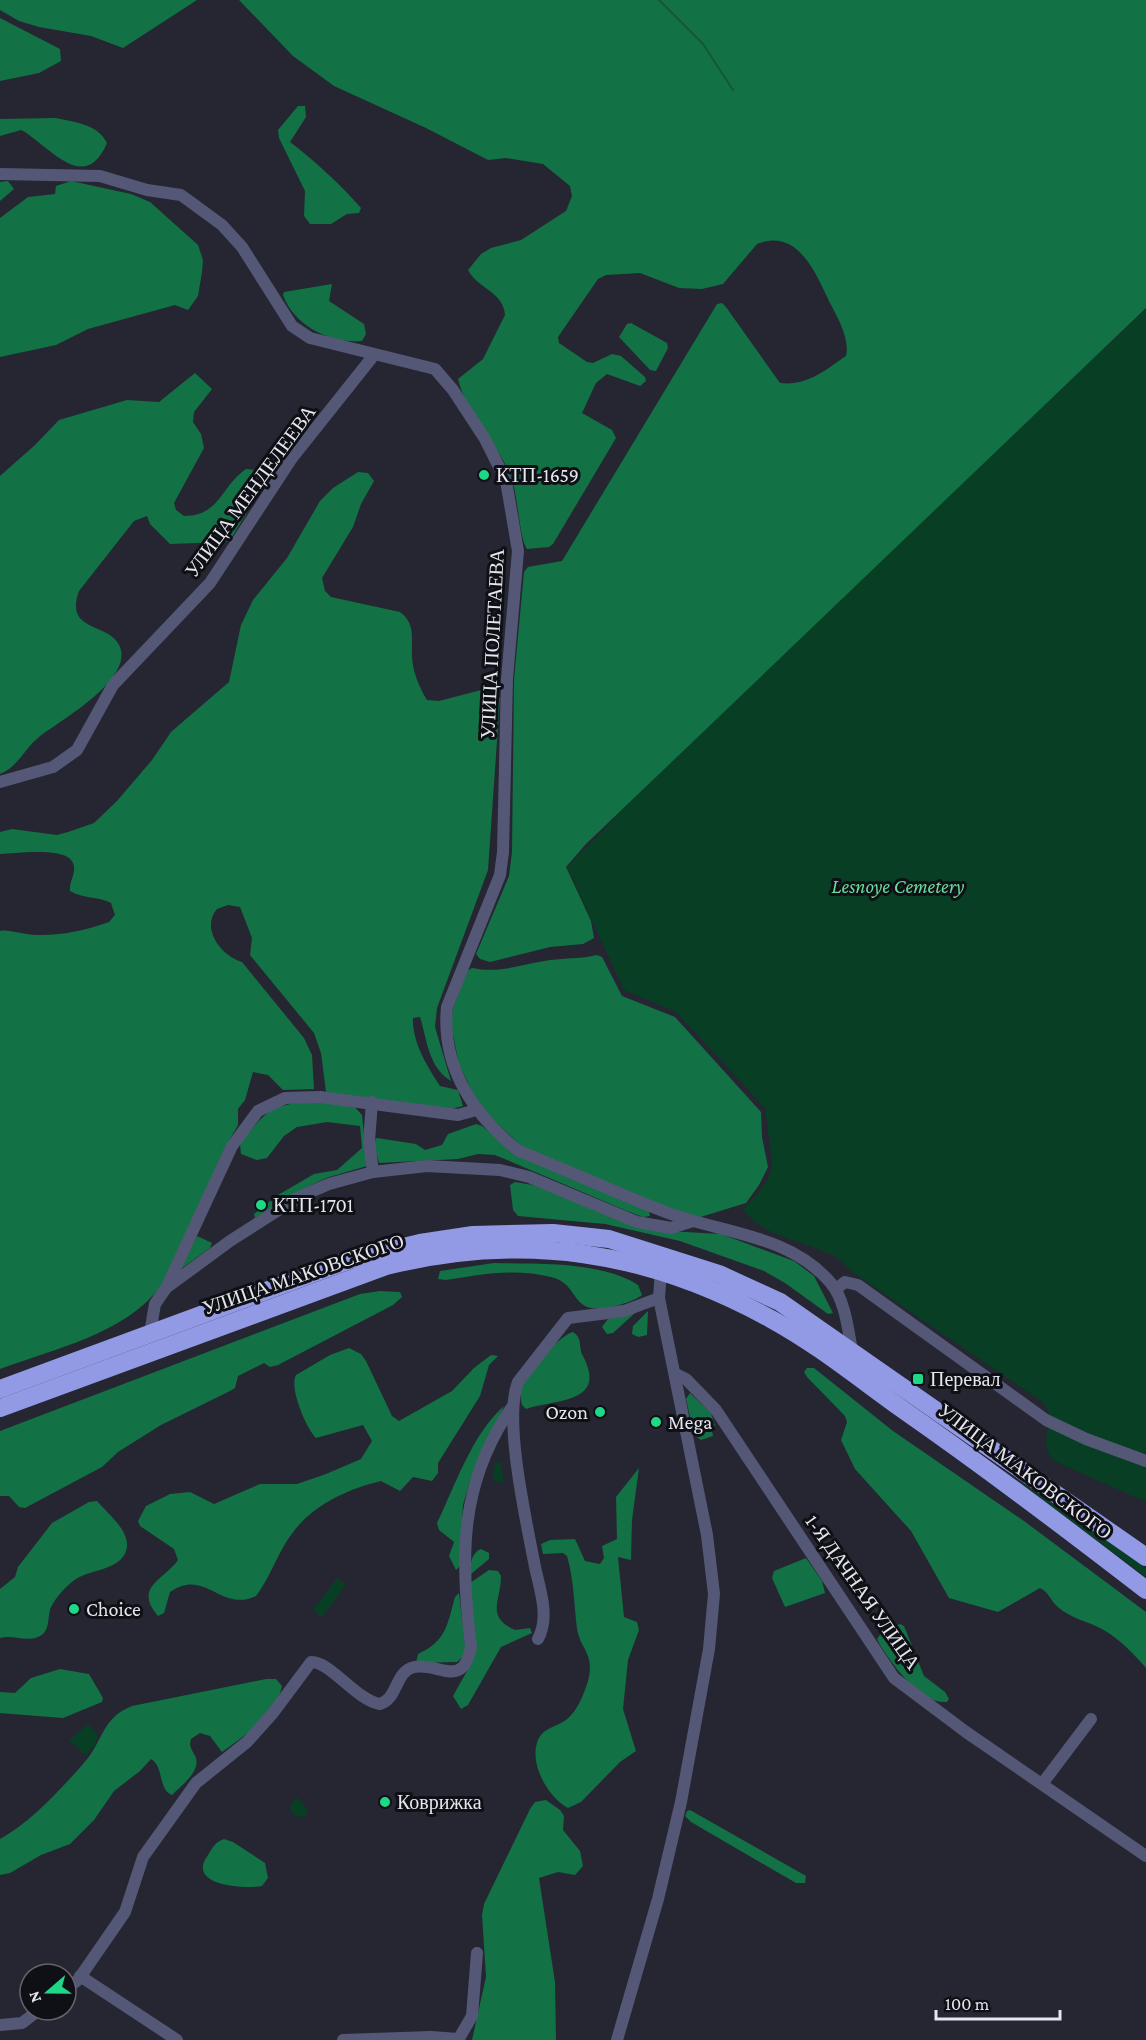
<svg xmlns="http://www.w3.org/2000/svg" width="1146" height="2040" font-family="'Crimson Pro',serif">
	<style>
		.green { fill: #073e24 }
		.forest { fill: #127145 }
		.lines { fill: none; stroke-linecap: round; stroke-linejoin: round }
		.stream { stroke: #145837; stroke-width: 2 }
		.minor { stroke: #545876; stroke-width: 12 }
		.highway { stroke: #939ae5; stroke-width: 18 }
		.poi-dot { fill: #1fd887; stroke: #0f1015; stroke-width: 2 }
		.labels { text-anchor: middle; stroke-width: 6; stroke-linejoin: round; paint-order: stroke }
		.poi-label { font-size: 20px; fill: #e5e6ee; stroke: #0f1015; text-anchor: start }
		.street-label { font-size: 20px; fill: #e5e6ee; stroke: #0f1015 }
		.park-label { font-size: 20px; font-style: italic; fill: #6adc9c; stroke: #0f1015 }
	</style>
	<rect width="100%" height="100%" fill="#252632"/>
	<g class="green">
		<path d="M1146 309V1502L1054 1461C1036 1443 1056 1424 1045 1404L851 1271C846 1266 840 1259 834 1256 803 1240 765 1238 743 1210 754 1197 767 1185 772 1168 773 1164 766 1117 765 1108L676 1012 624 990 567 867 687 744Z"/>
		<path d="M495 1462 501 1463 504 1483 493 1481Z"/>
		<path d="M1002 1469 1146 1568V1577Z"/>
		<path d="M337 1578 346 1585 322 1617 313 1610Z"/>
		<path d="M88 1724 98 1735 95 1745 85 1755 69 1740Z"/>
		<path d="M297 1797 306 1807 308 1816 298 1817 291 1812 290 1806Z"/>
	</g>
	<g class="forest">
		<path d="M0 0H197L123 48 91 36 39 27 19 21 0 10Z"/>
		<path d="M239 0H1146V308L586 844 566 867 591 921 594 938 583 944 550 947 490 962 480 959 476 954 509 876 512 852 514 679 524 572 528 567 562 561 717 304 722 303 726 307 780 383C807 386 824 371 846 356 850 338 838 319 830 303 816 274 798 227 757 244L723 284 702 289 679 288 640 273 606 275 598 279 558 337 559 343 587 362 593 363 612 354 621 356 645 377 646 381 640 386 607 374 596 383 582 413 612 430 616 438 553 544 549 547 527 549C519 538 518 494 511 477 498 443 466 414 458 379L483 359 505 315C504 292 478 289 468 270L481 254 491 248 521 240 566 211 572 196 570 186 543 164 506 158 488 160 426 128 334 86 293 56Z"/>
		<path d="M0 18 60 49 61 61 39 73 0 81Z"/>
		<path d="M298 106H305L306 117 290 142C315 161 340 184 361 208L359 213 347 214 331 224H310L304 216 305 191 279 138 278 130Z"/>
		<path d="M56 118C74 122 98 124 107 143 84 197 47 143 21 130L0 136V119Z"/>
		<path d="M8 181 14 189 0 201V182Z"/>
		<path d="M71 181 131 194 150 202 198 245 203 260 202 272 198 296 188 310 175 305 88 329 56 345 0 357V218L28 197 55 194 56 186Z"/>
		<path d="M332 284 329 301 364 324 366 334 362 341C331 344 294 326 283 295L284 292Z"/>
		<path d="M631 323 667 343 668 348 656 371 650 370 619 337 627 324Z"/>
		<path d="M195 373 212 389 194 412 193 422 201 434 204 448 174 503 176 510 184 516C220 516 221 486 246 469L265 471 266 478 263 487 232 537 226 542 170 544 150 524 147 516 134 521 79 591C63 635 114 621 121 650 128 683 60 721 39 737 25 748 17 768 0 774V476L35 445 59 420 127 400 159 402Z"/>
		<path d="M358 472 368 473 374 481 361 504 353 527 322 578 325 591 331 597 400 612C416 624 411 638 412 655 412 670 419 687 427 700L439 701 481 690H487L500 698 488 870 437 1008 435 1027 451 1081C428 1067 427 1039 420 1017L413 1018C412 1042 427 1066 440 1086L458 1090 463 1106 451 1109 326 1092 321 1053 314 1033 250 955 252 938 240 907 228 905 217 909C200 929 222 956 242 962L304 1038 312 1055 314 1089 283 1090 268 1075 253 1072 245 1100 238 1109V1125L227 1144 161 1286C125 1334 54 1349 0 1369V931C8 929 25 935 36 935 61 936 86 930 109 922L115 915 111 903C98 896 83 899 70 891 69 881 77 873 73 863 66 846 15 854 0 854V832L12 829 57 835 68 832 94 823 117 801 152 760 171 732 229 682 241 625 253 600 287 558 320 501 333 488Z"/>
		<path d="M597 955 602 957 622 996 675 1017 761 1112 762 1137 768 1167 759 1185 746 1203 694 1219 524 1148 480 1108 459 1064 451 1025 453 1008 467 971 472 968C500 974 522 964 550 960 566 958 581 959 597 955Z"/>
		<path d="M320 1100 353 1105 362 1115 367 1166 326 1178 297 1192 255 1218 254 1214 278 1195 314 1174 337 1170 362 1148 360 1126 327 1122 297 1127 284 1136 267 1158 257 1160 241 1154 240 1144C269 1106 273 1105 320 1100Z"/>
		<path d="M476 1124 482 1126 497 1139 649 1211 650 1216 643 1217 627 1211 495 1155 478 1154 458 1159 379 1163 373 1141 377 1138 416 1144 425 1150 442 1145 448 1134Z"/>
		<path d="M515 1182 533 1185 634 1225 667 1231 721 1234 794 1261 814 1276 833 1313 828 1314 785 1283 764 1271 680 1241 605 1224 518 1216 513 1210 510 1185Z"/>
		<path d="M197 1236 212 1243 210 1248 181 1269 180 1266Z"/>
		<path d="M494 1263C537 1264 601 1261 638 1285L642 1295C633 1303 596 1313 585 1306 571 1297 572 1282 551 1277 515 1268 482 1274 446 1280L438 1279 440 1271Z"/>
		<path d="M380 1291 400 1292 402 1297 393 1305 278 1365 270 1367 264 1363 238 1376 235 1388 230 1391 161 1425 118 1452 102 1467 25 1508 19 1507 9 1496H0V1431L360 1294Z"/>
		<path d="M648 1311 647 1335 638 1337 632 1334 633 1326Z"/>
		<path d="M635 1313 613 1333 607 1334 602 1327 608 1319Z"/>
		<path d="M573 1332C583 1338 578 1347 583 1356 608 1404 555 1399 526 1409L522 1405C520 1398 520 1389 524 1382 533 1368 558 1336 573 1332Z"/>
		<path d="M349 1348 361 1354 366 1361 392 1416 399 1421 452 1391 474 1368 491 1355 498 1356 489 1365 480 1396 438 1463V1473L432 1481 413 1477 400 1491 381 1481C347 1489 311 1506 291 1535 277 1554 270 1578 256 1596 221 1613 205 1567 170 1592L164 1613 158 1616C133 1587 164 1580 178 1560L174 1549 140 1526 138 1521 146 1506 170 1494 190 1492 214 1504 260 1484H297L326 1474 361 1459 372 1441 363 1425 316 1438C306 1428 289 1388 296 1375L330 1355Z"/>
		<path d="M807 1368H814L893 1431 1024 1521 1146 1612V1668C1133 1653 1118 1637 1100 1628 1086 1621 1071 1618 1059 1608 1051 1602 1049 1592 1040 1588L998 1612 949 1598 911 1531 855 1469 841 1440 847 1422 845 1416 807 1377 804 1372Z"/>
		<path d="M690 1393 711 1413 715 1426 712 1431 713 1436 701 1440 694 1435 686 1399Z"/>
		<path d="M504 1406 469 1484 463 1505 460 1566 456 1570 449 1556 454 1542 439 1530 437 1523C455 1486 472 1434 504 1406Z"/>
		<path d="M639 1468 632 1520 631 1560 618 1557 624 1617 637 1622 639 1630 628 1660 623 1709 636 1751 620 1762 581 1802 568 1808C548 1798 527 1761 539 1738 544 1728 558 1726 566 1720 577 1712 584 1694 588 1681 595 1653 581 1651 577 1629 574 1604 574 1580 567 1556L563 1553 543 1554 541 1544 550 1540 575 1539 585 1561 600 1564 604 1558 602 1546 617 1539 616 1497Z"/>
		<path d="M97 1501C107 1513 128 1529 127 1546 125 1570 91 1569 76 1579 67 1585 56 1597 51 1607 47 1616 51 1630 40 1636 27 1643 13 1634 0 1638V1589L15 1577 18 1567 52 1523 89 1502Z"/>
		<path d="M481 1549 489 1553V1559L471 1574C469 1565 472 1552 481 1549Z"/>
		<path d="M806 1558 822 1581 825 1593 785 1607 772 1578 774 1571Z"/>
		<path d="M489 1570 498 1571 501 1576C501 1601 485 1617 515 1630L530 1628 532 1633 501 1647 468 1705 461 1709 453 1696 467 1671 470 1583Z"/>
		<path d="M459 1593 466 1654 457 1662 416 1663 418 1654C446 1641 447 1626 455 1597Z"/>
		<path d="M900 1624 904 1626 924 1676 945 1692 949 1699 947 1702C920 1704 893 1665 880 1645L877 1639 882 1632Z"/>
		<path d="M60 1669 89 1674 103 1698 102 1702 63 1718 0 1713V1692L15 1693 31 1678Z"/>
		<path d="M266 1679H276L282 1686C277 1714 244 1736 222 1752L210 1736 200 1733 191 1739 190 1744C191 1750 194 1753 196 1758 200 1772 181 1786 172 1795 158 1790 164 1766 151 1759L140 1771 114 1791 94 1820 70 1844 41 1855 10 1873 0 1875V1839C31 1822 60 1790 83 1764 104 1741 101 1718 132 1706Z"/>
		<path d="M546 1800 560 1810 564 1816 563 1830 580 1851 583 1866 575 1875 558 1872 539 1878 555 1982 556 2040H472L486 1977 482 1915 484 1904 530 1809 535 1802Z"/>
		<path d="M690 1810 806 1876 805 1883H796L691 1822 685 1816 687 1811Z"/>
		<path d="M224 1839 233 1842 265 1863 268 1878 262 1886C245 1889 185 1886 208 1855 213 1847 215 1842 224 1839Z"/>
	</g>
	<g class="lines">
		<path class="stream" d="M659 0 703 44 733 90"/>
		<g class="minor">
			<path d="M0 174 100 176 147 190 181 195 222 225 242 247 292 326 310 338 435 369 453 390 485 439 506 481 518 551 507 679 503 852 500 875 447 1007C441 1067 474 1116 519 1151 569 1171 618 1194 668 1213 723 1233 789 1235 830 1282 845 1299 848 1329 852 1351"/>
			<path d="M0 782 53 767 77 750 113 685 210 583 292 458 374 355"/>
			<path d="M372 1102 369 1141 373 1172"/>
			<path d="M168 1284 232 1146 258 1111 285 1098 320 1097 458 1115 476 1110"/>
			<path d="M836 1289 845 1282 858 1285 1046 1420 1086 1439 1146 1461"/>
			<path d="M150 1333 155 1304 166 1288 230 1241 299 1197 329 1184 373 1172 427 1166 500 1170 529 1177 637 1222 671 1228 693 1221"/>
			<path d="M676 1374 686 1379 716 1410 894 1678 966 1732 1146 1856"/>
			<path d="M538 1639C550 1617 540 1590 535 1567 527 1524 503 1420 518 1382L568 1318 624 1311 659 1298"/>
			<path d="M1042 1784 1091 1719"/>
			<path d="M80 1976 177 2040"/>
			<path d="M66 1989 78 1980 125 1912 143 1857 196 1783 247 1742 273 1713 311 1662C330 1661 356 1700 380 1704 398 1699 395 1671 414 1667 438 1662 463 1690 471 1647 460 1558 459 1483 512 1407"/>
			<path d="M0 2025 22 2023 39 2010"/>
			<path d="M343 2040 431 2037 458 2039"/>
			<path d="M458 2040 472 2016 477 1953"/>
			<path d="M617 2040 658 1899 681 1802 709 1649 714 1594 707 1535 659 1298 661 1270"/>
		</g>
		<g class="highway">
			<path d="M0 1389 350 1260 420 1243 473 1235 553 1233 609 1239 719 1274 780 1302 1146 1557"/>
			<path d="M0 1408 386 1266C524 1232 648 1251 771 1319 817 1344 860 1379 902 1409 985 1467 1066 1528 1146 1590"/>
		</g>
	</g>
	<g class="poi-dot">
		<circle cx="484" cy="475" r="6"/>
		<circle cx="261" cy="1205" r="6"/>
		<rect x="912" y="1373" width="12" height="12" rx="3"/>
		<circle cx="600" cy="1412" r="6"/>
		<circle cx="656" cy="1422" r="6"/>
		<circle cx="74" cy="1609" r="6"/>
		<circle cx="385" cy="1802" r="6"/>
	</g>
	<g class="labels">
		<g class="poi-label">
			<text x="496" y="482">КТП-1659</text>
			<text x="273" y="1212">КТП-1701</text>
			<text x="930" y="1386">Перевал</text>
			<text x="588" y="1419" text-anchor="end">Ozon</text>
			<text x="668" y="1429">Mega</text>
			<text x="86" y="1616">Choice</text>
			<text x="397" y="1809">Коврижка</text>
		</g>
		<g class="street-label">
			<text transform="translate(250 491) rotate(-54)" y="7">УЛИЦА МЕНДЕЛЕЕВА</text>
			<text transform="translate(492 644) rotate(-87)" y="7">УЛИЦА ПОЛЕТАЕВА</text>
			<text transform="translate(303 1274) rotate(-19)" y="7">УЛИЦА МАКОВСКОГО</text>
			<text transform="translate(1025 1471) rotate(37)" y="7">УЛИЦА МАКОВСКОГО</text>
			<text transform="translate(863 1592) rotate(55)" y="7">1-Я ДАЧНАЯ УЛИЦА</text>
		</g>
		<g class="park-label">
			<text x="898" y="893">Lesnoye Cemetery</text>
		</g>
	</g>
	<g transform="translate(48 1992) rotate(250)"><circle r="28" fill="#0f1015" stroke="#65666c" stroke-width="1.5"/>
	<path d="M0-4.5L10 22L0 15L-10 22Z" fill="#1fd887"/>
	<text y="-9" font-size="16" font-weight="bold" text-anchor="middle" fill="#e5e6ee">N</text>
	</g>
	<path d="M936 2010v9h124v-9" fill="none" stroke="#e5e6ee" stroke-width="3"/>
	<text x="945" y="2010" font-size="18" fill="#e5e6ee" stroke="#0f1015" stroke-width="4.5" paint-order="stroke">100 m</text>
</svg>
